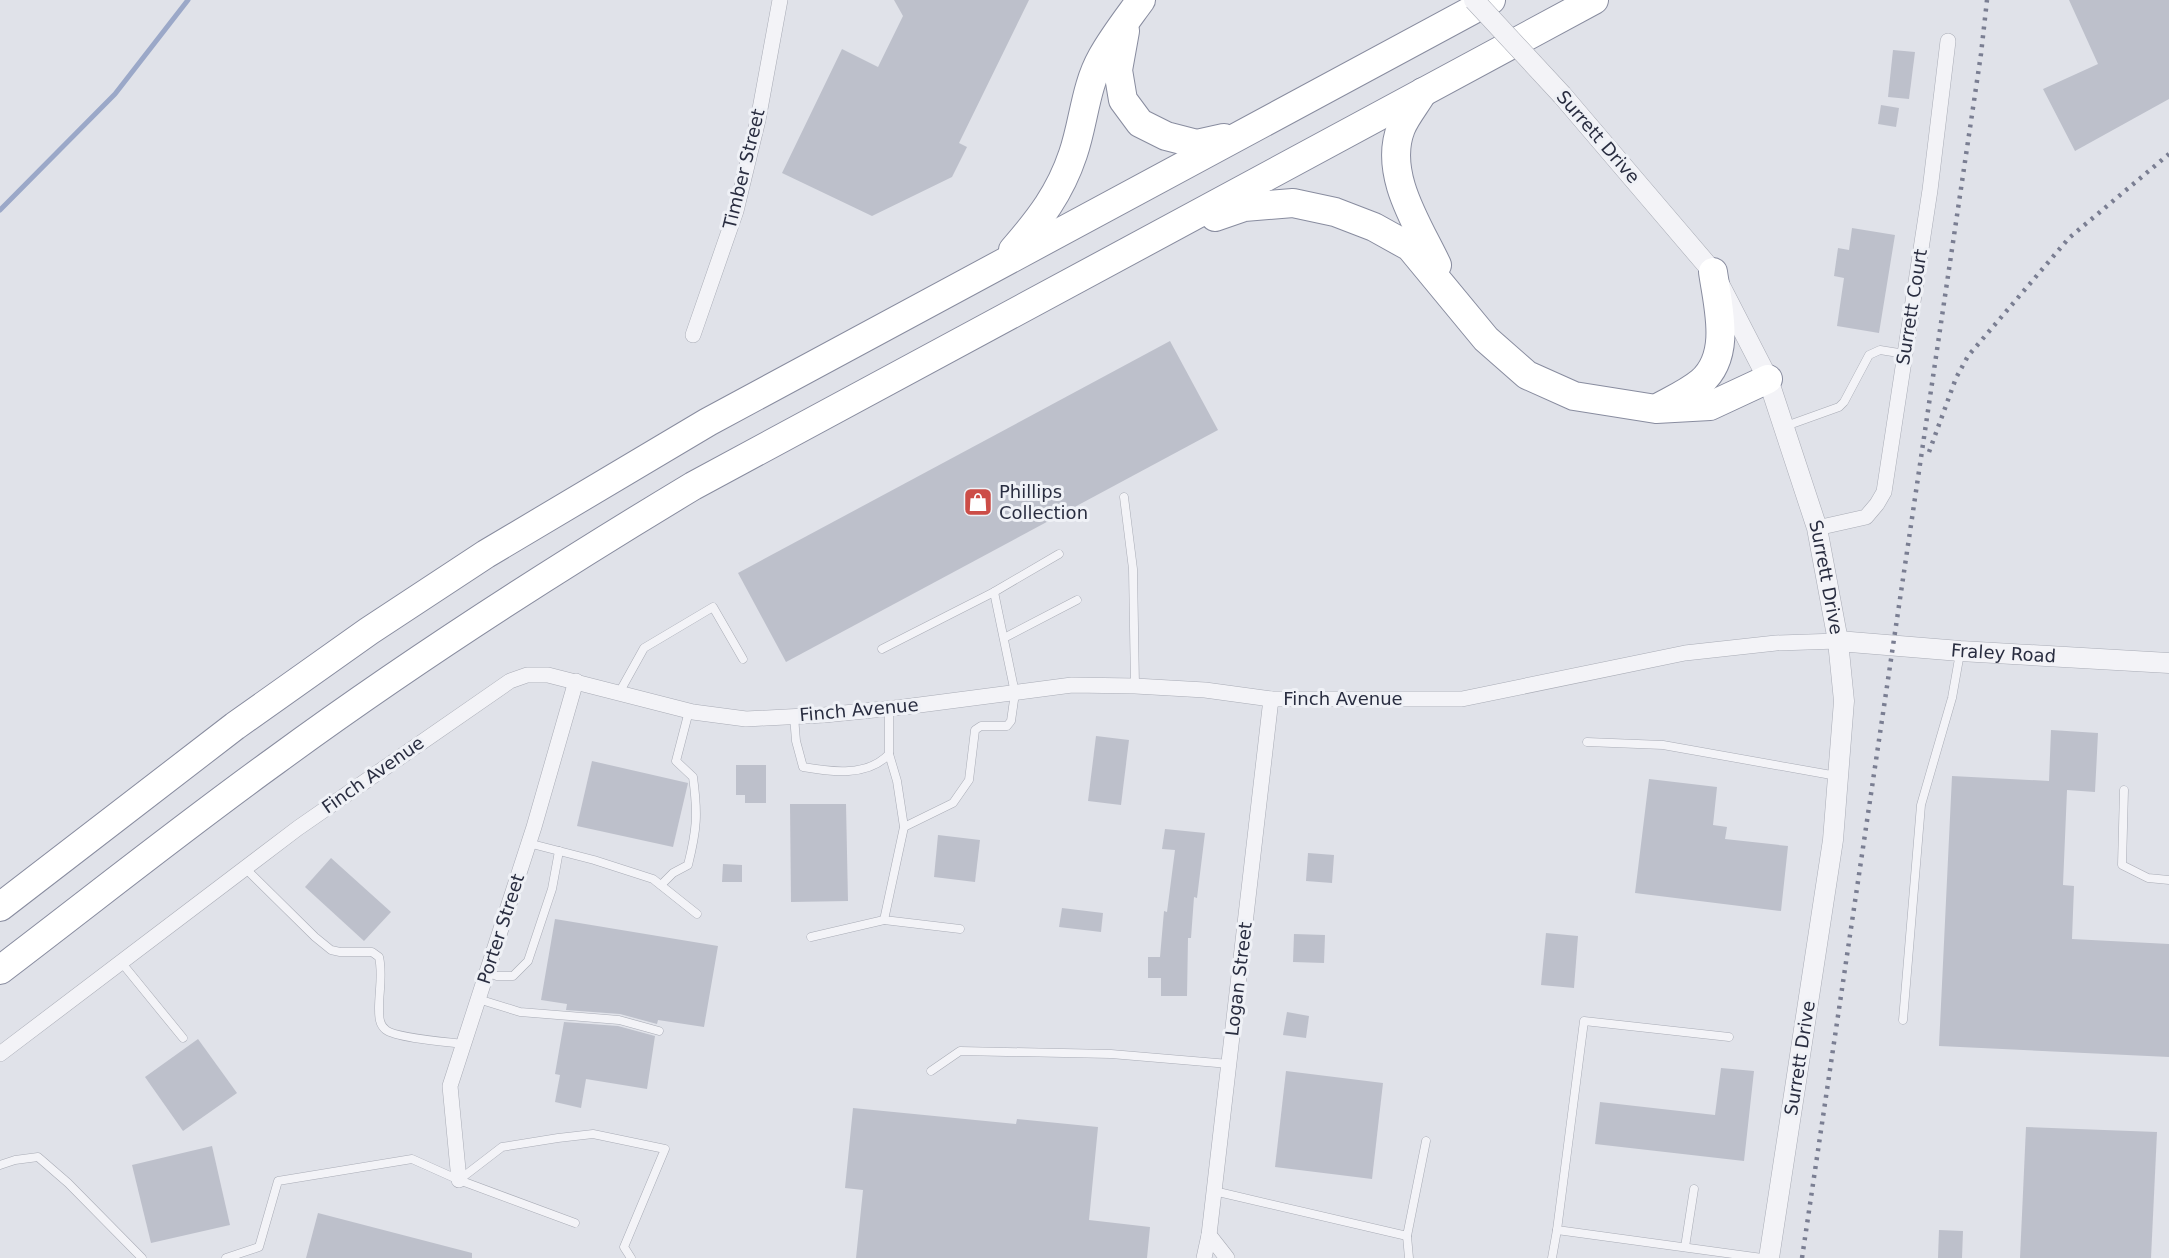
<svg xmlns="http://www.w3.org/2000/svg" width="2169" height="1258" font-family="'DejaVu Sans',sans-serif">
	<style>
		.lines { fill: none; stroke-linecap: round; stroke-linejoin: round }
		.stream { stroke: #9ba8c8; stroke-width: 5 }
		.building { fill: #bdc0cb }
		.service-casing { stroke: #a9acb6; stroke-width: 9 }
		.minor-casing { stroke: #a9acb6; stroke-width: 16 }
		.tertiary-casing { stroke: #a9acb6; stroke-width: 21 }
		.motorway-casing { stroke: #888c9f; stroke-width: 30 }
		.service { stroke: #f3f3f7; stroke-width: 8 }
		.minor { stroke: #f3f3f7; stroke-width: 15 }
		.tertiary { stroke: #f3f3f7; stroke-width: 20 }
		.motorway { stroke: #fff; stroke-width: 28 }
		.rail { stroke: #7a7e92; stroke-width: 4.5; stroke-dasharray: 3 6; stroke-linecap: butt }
		.tertiary-bridge-casing { stroke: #a9acb6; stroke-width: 21; stroke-linecap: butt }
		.tertiary-bridge { stroke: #f3f3f7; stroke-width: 20 }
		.labels { text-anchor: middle; stroke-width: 6; stroke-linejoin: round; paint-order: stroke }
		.street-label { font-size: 18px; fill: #292d40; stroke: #eff1f6 }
		.poi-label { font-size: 18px; fill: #292d40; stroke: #eff1f6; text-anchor: start }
	</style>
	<rect width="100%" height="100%" fill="#e0e2e9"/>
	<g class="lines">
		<path class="stream" d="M0 210 115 94 188 0"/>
	</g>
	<g class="building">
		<path d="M894 0H1029L959 143 967 147 952 177 872 216 782 173 842 49 878 67 903 16Z"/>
		<path d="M2069 0H2169V99L2075 151 2043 89 2098 64Z"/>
		<path d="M1893 50 1915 52 1909 99 1888 97Z"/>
		<path d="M1881 105 1899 108 1896 127 1878 124Z"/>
		<path d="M1852 228 1895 235 1879 333 1837 326 1844 278 1834 276 1838 248 1849 250Z"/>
		<path d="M1170 341 1218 430 786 662 738 573Z"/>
		<path d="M2051 730 2098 733 2095 792 2067 790 2063 885 2074 886 2072 939 2169 944V1057L1939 1046 1952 776 2049 781Z"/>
		<path d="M1096 736 1129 740 1121 805 1088 801Z"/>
		<path d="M592 761 688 783 673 847 577 826Z"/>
		<path d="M736 765H766V803H745V795H736Z"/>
		<path d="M1649 779 1717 787 1713 825 1727 827 1725 839 1788 846 1781 911 1635 893Z"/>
		<path d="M790 804H846L848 901 791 902Z"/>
		<path d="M1165 829 1205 833 1197 898 1194 897 1191 938H1188L1187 996H1161V978H1148V957H1160L1164 911 1167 912 1175 850 1162 849Z"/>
		<path d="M938 835 980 840 975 882 934 877Z"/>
		<path d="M1308 853 1334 855 1332 883 1306 881Z"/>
		<path d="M331 858 391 912 364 941 305 887Z"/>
		<path d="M723 864 742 865V882H722Z"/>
		<path d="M1062 908 1103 913 1101 932 1059 927Z"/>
		<path d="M555 919 718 946 704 1027 658 1020 657 1024 620 1014 566 1010 567 1004 541 1000Z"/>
		<path d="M1546 933 1578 936 1574 988 1541 985Z"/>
		<path d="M1294 934 1325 935 1324 963 1293 962Z"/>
		<path d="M1287 1012 1309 1016 1306 1038 1283 1035Z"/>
		<path d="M564 1022 618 1026 655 1036 647 1089 586 1079 581 1108 555 1102 560 1075 555 1074Z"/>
		<path d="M198 1039 237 1093 183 1131 145 1077Z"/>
		<path d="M1721 1068 1754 1071 1744 1161 1595 1144 1600 1102 1715 1115Z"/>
		<path d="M1286 1071 1383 1083 1372 1179 1275 1167Z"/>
		<path d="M853 1108 1016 1124 1017 1119 1098 1127 1089 1220 1150 1227 1147 1258H856L863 1190 845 1188Z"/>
		<path d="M2026 1127 2157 1132 2151 1258H2020Z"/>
		<path d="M212 1146 230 1225 151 1243 132 1165Z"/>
		<path d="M318 1213 472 1253V1258H306Z"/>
		<path d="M1939 1230 1963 1231 1962 1258H1938Z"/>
	</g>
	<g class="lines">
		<g class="service-casing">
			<g id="service">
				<path d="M1786 426 1839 407 1844 402 1869 355 1880 350 1905 354"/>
				<path d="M1124 497 1133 569 1135 686"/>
				<path d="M994 592 1059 554"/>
				<path d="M1004 638 1077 600"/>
				<path d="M882 649 994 592 1015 693 1011 721 1007 726H981L975 730 969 780 953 803 904 827"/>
				<path d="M619 693 644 648 713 607 743 659"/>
				<path d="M794 716 796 741 803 767C831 772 868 777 889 754V708"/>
				<path d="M1587 742 1663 745 1837 776"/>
				<path d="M889 754 897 781 904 827 884 920 960 929"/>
				<path d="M2124 790 2122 865 2148 878 2169 880"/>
				<path d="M528 843 594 860 653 879 697 914"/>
				<path d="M245 868 315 937 331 950 340 952H372L379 957C383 974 379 991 379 1008 379 1016 379 1025 386 1030 396 1038 448 1042 464 1044"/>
				<path d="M661 885 673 873 688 865C697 829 698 814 693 777L676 761 689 711"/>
				<path d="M811 937 884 920"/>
				<path d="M121 962 183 1038"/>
				<path d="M487 972 497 976H513L528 961 552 889 559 851"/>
				<path d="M478 999 520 1012 619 1020 659 1031"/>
				<path d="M1903 1020 1921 805 1952 698 1960 653"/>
				<path d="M1729 1037 1584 1021 1557 1230 1762 1258"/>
				<path d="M931 1071 960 1051 1111 1054 1229 1064"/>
				<path d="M0 1165 15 1160 38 1157 68 1183 142 1258"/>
				<path d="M459 1180 502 1147 558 1138 593 1134 665 1149 624 1247 631 1258"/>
				<path d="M1214 1191 1407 1236 1426 1141"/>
				<path d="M1407 1236 1409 1258"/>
				<path d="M1685 1247 1694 1189"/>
				<path d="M226 1258 259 1247 278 1181 412 1159 459 1180 575 1223"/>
				<path d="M1552 1258 1557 1230"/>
			</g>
		</g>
		<g class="minor-casing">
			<g id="minor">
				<path d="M693 335 736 211 758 120 780 0"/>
				<path d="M1817 528 1866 517 1877 504 1884 492 1930 190 1948 41"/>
				<path d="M0 1054 298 828 510 681 527 675H548L693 712 746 719 824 715 904 707 1072 685 1135 686 1205 690 1271 699H1462L1685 653 1776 643 1838 641"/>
				<path d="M459 1180 450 1086 534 827 576 681"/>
				<path d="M1209 1235 1227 1258"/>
				<path d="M1204 1258 1209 1235 1271 699"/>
			</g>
		</g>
		<g class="tertiary-casing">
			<g id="tertiary">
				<path id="s1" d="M1562 95 1713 272 1768 379 1817 528 1838 641 1844 701 1833 840 1769 1258"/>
				<path id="s2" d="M1838 641 1960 651 2169 663"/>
			</g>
		</g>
		<g class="motorway-casing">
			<g id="motorway">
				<path d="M1125 31 1118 70 1123 100 1140 123 1166 136 1197 144 1224 138"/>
				<path d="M1423 92C1416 104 1406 116 1401 128 1383 174 1418 225 1437 265"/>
				<path d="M1215 217 1244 207 1293 203 1335 212 1374 227 1410 247 1486 339 1527 375 1574 396 1656 409 1710 406 1768 379"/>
				<path d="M1013 250C1040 219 1060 193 1073 154 1084 122 1085 87 1102 57 1113 37 1128 18 1141 0"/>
				<path d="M1661 406C1674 399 1689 392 1701 382 1732 355 1718 307 1713 272"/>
				<path d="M0 907 235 726 369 631 486 554 708 422 1491 0"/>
				<path d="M0 970C92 900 182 828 275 761 410 662 550 572 693 486L1594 0"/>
			</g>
		</g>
		<use href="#service" class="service"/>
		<use href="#minor" class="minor"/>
		<use href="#tertiary" class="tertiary"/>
		<use href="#motorway" class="motorway"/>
		<g class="rail">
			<path d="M1929 452 1956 378 1968 356 2069 238 2169 154"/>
			<path d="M1802 1258 1981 54 1987 0"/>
		</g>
		<g class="tertiary-bridge-casing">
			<path id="tertiary-bridge" d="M1474 0 1562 95"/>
		</g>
		<use href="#tertiary-bridge" class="tertiary-bridge"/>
	</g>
	<defs>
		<g id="shop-square" transform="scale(1.5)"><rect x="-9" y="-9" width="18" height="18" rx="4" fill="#cc4d47" stroke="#eff1f6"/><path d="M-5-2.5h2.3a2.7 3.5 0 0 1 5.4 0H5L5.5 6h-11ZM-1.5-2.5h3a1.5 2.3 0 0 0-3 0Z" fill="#fff"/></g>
	</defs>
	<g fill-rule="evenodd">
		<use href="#shop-square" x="978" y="502"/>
	</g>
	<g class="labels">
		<g class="street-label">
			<text transform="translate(1598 137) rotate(49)" y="6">Surrett Drive</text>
			<text transform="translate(744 169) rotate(-76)" y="6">Timber Street</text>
			<text transform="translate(1912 307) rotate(-81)" y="6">Surrett Court</text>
			<text dy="6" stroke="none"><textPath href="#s1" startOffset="560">Surrett Drive</textPath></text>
			<text dy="6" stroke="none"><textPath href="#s2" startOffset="166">Fraley Road</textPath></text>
			<text x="1343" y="705">Finch Avenue</text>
			<text transform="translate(859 710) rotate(-5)" y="6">Finch Avenue</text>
			<text transform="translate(373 775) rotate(-35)" y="6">Finch Avenue</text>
			<text transform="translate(501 929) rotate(-72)" y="6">Porter Street</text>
			<text transform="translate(1239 979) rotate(-83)" y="6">Logan Street</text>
			<text transform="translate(1800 1058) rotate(-81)" y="6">Surrett Drive</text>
		</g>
		<g class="poi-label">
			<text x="999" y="498">Phillips<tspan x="999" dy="21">Collection</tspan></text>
		</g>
	</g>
</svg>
